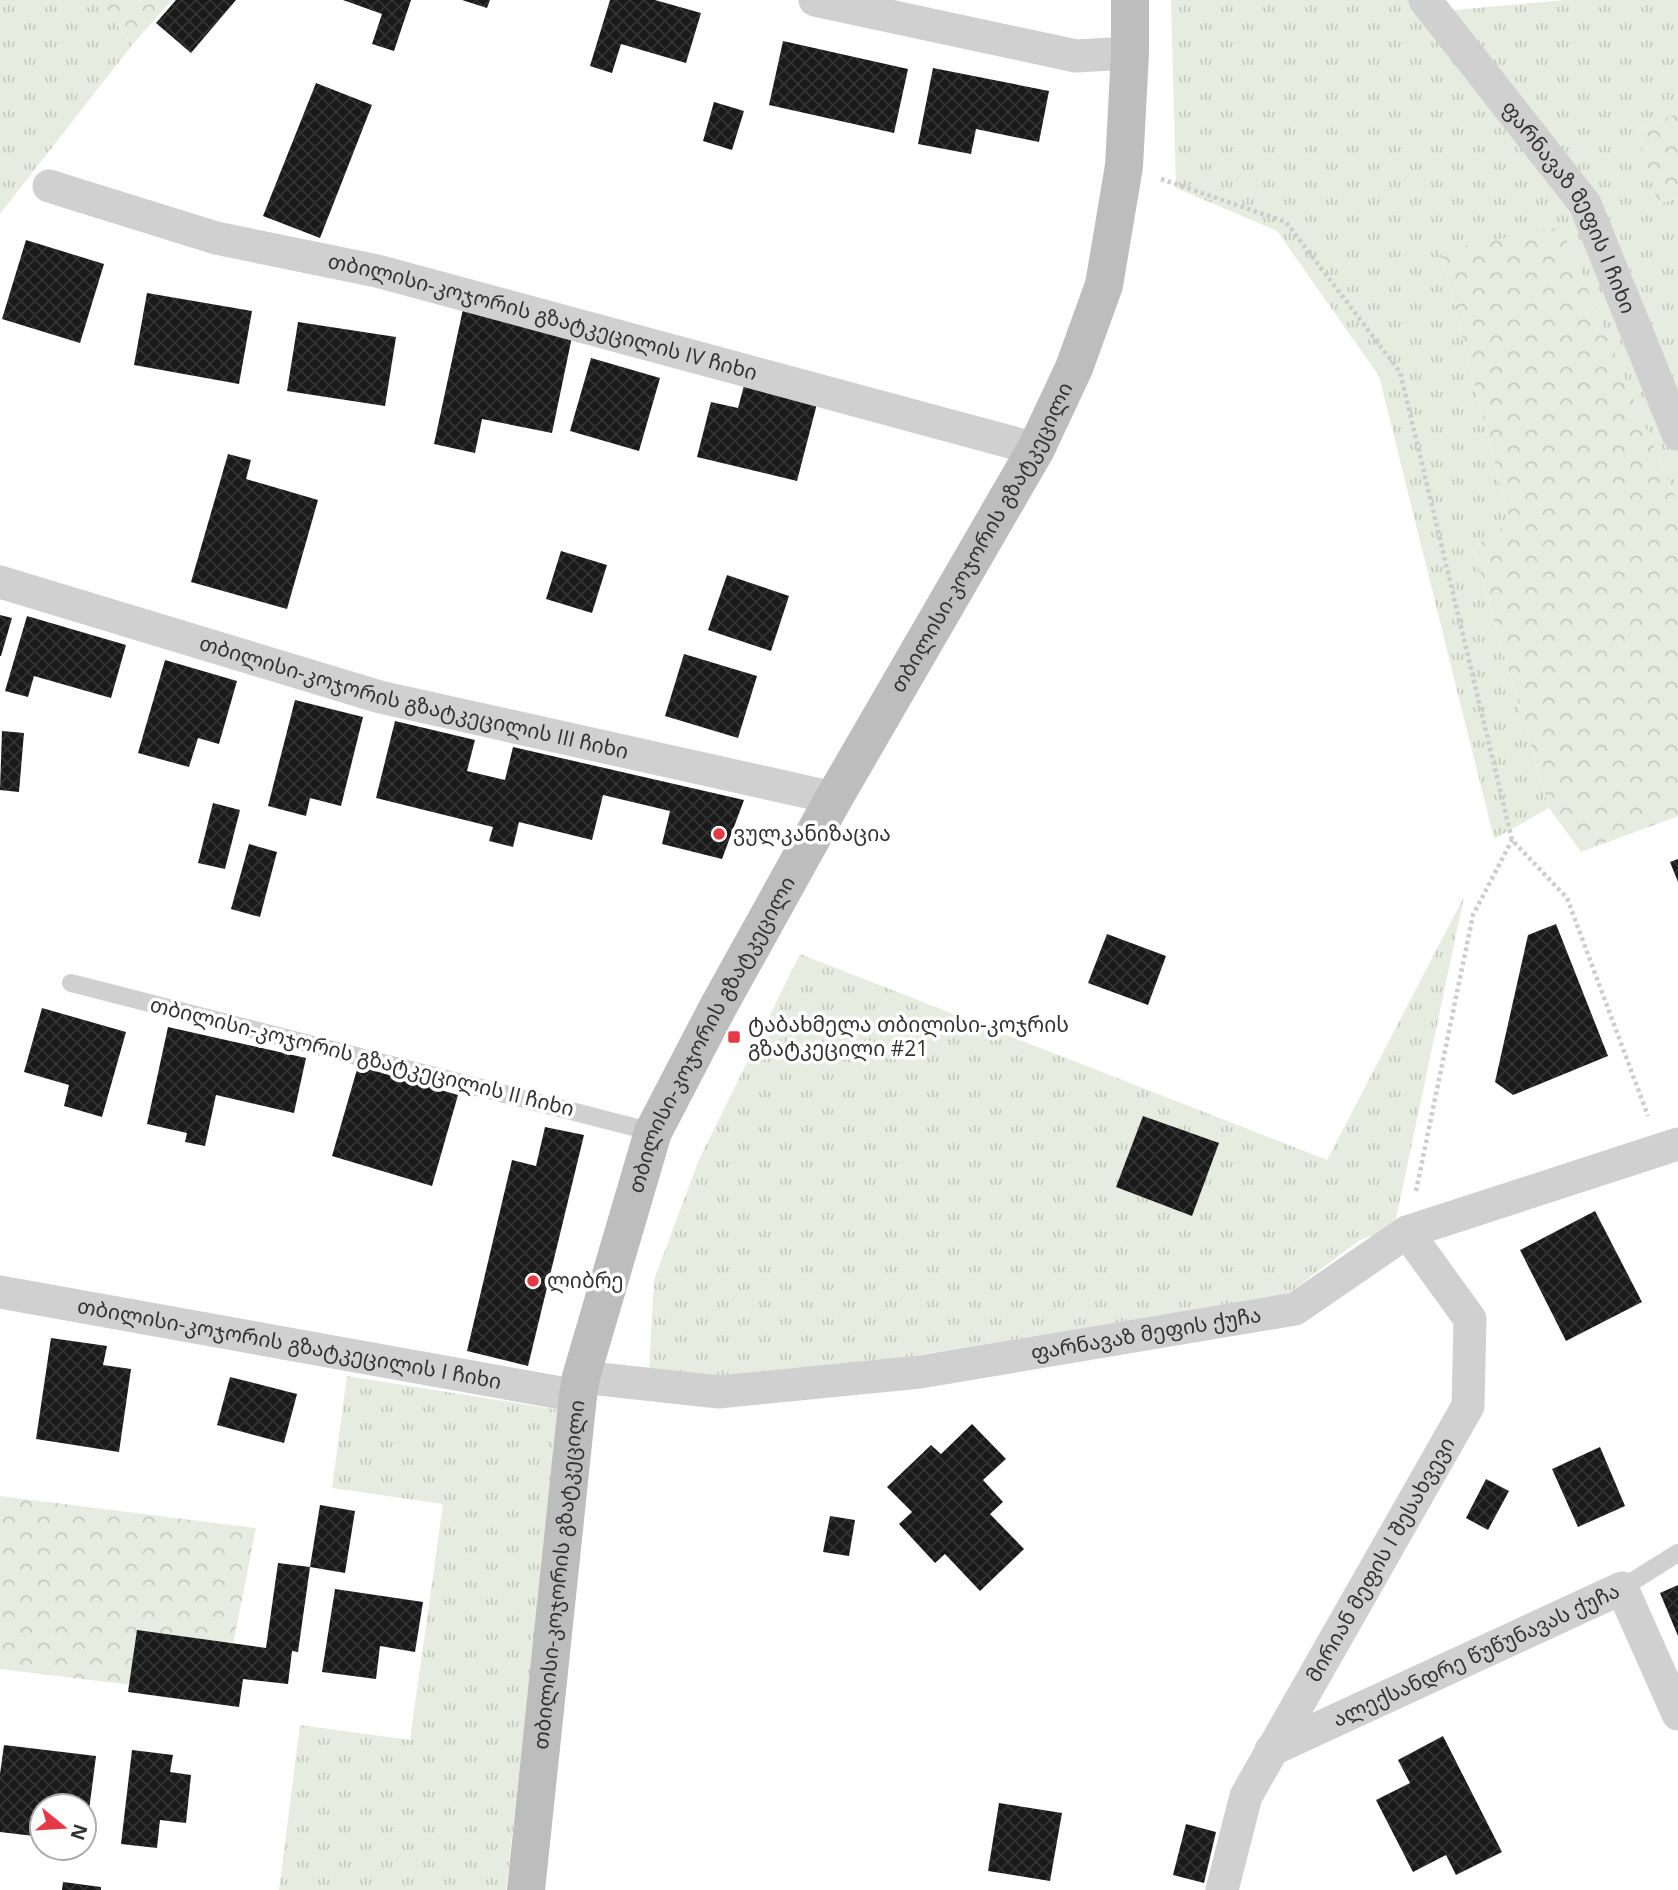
<svg xmlns="http://www.w3.org/2000/svg" width="1678" height="1890" font-family="'Open Sans','Noto Sans Georgian',sans-serif">
	<style>
		.grass { fill: url(#grass-tufts) }
		.forest { fill: url(#forest-crowns) }
		.building { fill: url(#building-cross-hatch) }
		.lines { fill: none; stroke-linecap: round; stroke-linejoin: round }
		.path { stroke: #cdcdcd; stroke-width: 4.5; stroke-dasharray: 3.5 3.5; stroke-linecap: butt }
		.service { stroke: #d0d0d0; stroke-width: 18 }
		.minor { stroke: #d0d0d0; stroke-width: 33 }
		.secondary { stroke: #bdbdbd; stroke-width: 38 }
		.poi-dot { fill: #e63946; stroke: #fff; stroke-width: 2.5 }
		.labels { text-anchor: middle; stroke-width: 7; stroke-linejoin: round; paint-order: stroke }
		.street-label { font-size: 21px; fill: #333; stroke: #fff }
		.poi-label { font-size: 21px; fill: #333; stroke: #fff; text-anchor: start }
	</style>
	<defs>
		<pattern id="grass-tufts" width="24" height="20" patternUnits="userSpaceOnUse" patternTransform="scale(1.75)"><rect width="24" height="20" fill="#e6ecdf"/><path d="M3 7l-1-3M5 7V3M7 7l1-3M15 17l-1-3M17 17v-4M19 17l1-3" fill="none" stroke="#c6cbc0"/></pattern>
		<pattern id="forest-crowns" width="20" height="18" patternUnits="userSpaceOnUse" patternTransform="scale(1.75)"><rect width="20" height="18" fill="#e6ecdf"/><path d="M2 6a3 3 0 1 1 6 0M12 15a3 3 0 1 1 6 0" fill="none" stroke="#c6cbc0"/></pattern>
		<pattern id="building-cross-hatch" width="8" height="8" patternUnits="userSpaceOnUse" patternTransform="scale(1.75)"><rect width="8" height="8" fill="#1a1a1a"/><path d="M0 0l8 8M0 8l8-8" fill="none" stroke="#333"/></pattern>
	</defs>
	<rect width="100%" height="100%" fill="#fff"/>
	<g class="grass">
		<path d="M0 0H99L132 45 0 214Z"/>
		<path d="M1171 0H1421L1423 13 1564 0H1678V113L1637 131 1659 204 1678 198V503L1561 228 1440 250 1510 522 1473 549 1549 808 1494 839 1379 376 1277 231 1176 188Z"/>
		<path d="M1464 897 1394 1228 1360 1240 1286 1295 722 1387 649 1371 654 1280 698 1162 800 954 1327 1160Z"/>
		<path d="M347 1376 560 1410 506 1890H279L300 1725 410 1740 443 1504 332 1488Z"/>
	</g>
	<g class="forest">
		<path d="M99 0H172L132 45Z"/>
		<path d="M1678 113V198L1658 204 1637 131Z"/>
		<path d="M1561 227 1678 503V816L1581 852 1549 808 1473 548 1510 522 1440 250Z"/>
		<path d="M0 1496 256 1528 223 1696 0 1669Z"/>
	</g>
	<g class="building">
		<path d="M176 0H236L191 53 156 23Z"/>
		<path d="M343 0H411L394 51 372 44 382 14Z"/>
		<path d="M462 0H490L487 8Z"/>
		<path d="M610 0H655L701 13 686 63 621 44 612 73 590 66Z"/>
		<path d="M783 41 908 69 894 133 769 105Z"/>
		<path d="M933 68 1049 91 1039 142 976 129 971 154 918 144Z"/>
		<path d="M316 83 372 105 320 238 263 216Z"/>
		<path d="M714 102 744 111 732 150 703 141Z"/>
		<path d="M26 240 104 264 80 343 2 319Z"/>
		<path d="M147 293 252 311 239 384 134 365Z"/>
		<path d="M463 309 573 332 552 433 482 419 475 453 434 444Z"/>
		<path d="M298 322 396 337 385 406 287 391Z"/>
		<path d="M591 358 660 378 639 451 570 431Z"/>
		<path d="M746 378 819 396 797 481 697 457 711 402 738 408Z"/>
		<path d="M228 454 251 460 246 479 318 500 287 609 191 582Z"/>
		<path d="M561 551 607 565 592 613 546 599Z"/>
		<path d="M727 575 789 596 771 651 708 630Z"/>
		<path d="M0 615 12 618 1 656H0Z"/>
		<path d="M27 616 126 645 111 698 34 676 28 697 5 691Z"/>
		<path d="M684 654 757 676 738 738 665 716Z"/>
		<path d="M165 660 237 681 219 744 198 738 189 767 138 753Z"/>
		<path d="M295 700 363 717 341 806 310 798 306 816 268 806Z"/>
		<path d="M395 721 475 740 467 771 505 780 513 747 744 800 722 859 662 844 670 811 603 795 592 840 519 822 513 847 489 841 493 827 376 798Z"/>
		<path d="M2 731 24 733 19 792 0 790Z"/>
		<path d="M213 803 240 810 225 869 198 863Z"/>
		<path d="M249 844 277 852 260 917 231 909Z"/>
		<path d="M1678 859V882L1670 862Z"/>
		<path d="M1556 924 1608 1056 1513 1095 1495 1082 1528 935Z"/>
		<path d="M1107 934 1166 956 1148 1005 1088 983Z"/>
		<path d="M42 1008 126 1032 102 1117 64 1106 69 1085 24 1072Z"/>
		<path d="M168 1027 306 1058 294 1113 216 1095 205 1146 185 1142 187 1133 147 1124Z"/>
		<path d="M358 1066 458 1095 432 1186 332 1156Z"/>
		<path d="M1143 1116 1219 1143 1192 1216 1116 1187Z"/>
		<path d="M545 1127 584 1135 528 1366 467 1351 512 1160 536 1166Z"/>
		<path d="M1595 1211 1642 1302 1566 1341 1520 1250Z"/>
		<path d="M51 1338 107 1346 103 1365 131 1369 119 1452 36 1439Z"/>
		<path d="M230 1377 297 1394 284 1443 217 1425Z"/>
		<path d="M972 1424 1006 1459 983 1480 1003 1502 990 1514 1024 1549 980 1591 945 1554 935 1563 899 1524 912 1512 887 1487 931 1445 941 1454Z"/>
		<path d="M1600 1447 1625 1506 1578 1527 1552 1469Z"/>
		<path d="M1486 1479 1509 1491 1488 1530 1466 1518Z"/>
		<path d="M320 1505 355 1511 345 1573 310 1567Z"/>
		<path d="M830 1516 855 1520 849 1556 823 1552Z"/>
		<path d="M278 1563 310 1567 298 1652 292 1651 288 1684 243 1679 239 1707 128 1692 137 1630 266 1648Z"/>
		<path d="M1678 1585V1636L1660 1593Z"/>
		<path d="M335 1589 423 1602 415 1652 380 1646 376 1679 322 1672Z"/>
		<path d="M1443 1736 1502 1852 1456 1875 1446 1855 1413 1872 1376 1800 1410 1783 1398 1760Z"/>
		<path d="M4 1745 96 1756 86 1834 84 1806H42V1837L0 1832V1774Z"/>
		<path d="M132 1750 173 1755 170 1772 191 1775 186 1823 160 1820 157 1848 121 1844Z"/>
		<path d="M999 1803 1062 1813 1050 1881 988 1871Z"/>
		<path d="M1186 1824 1216 1832 1204 1883 1173 1875Z"/>
		<path d="M63 1882 101 1887V1890H62Z"/>
	</g>
	<g class="lines">
		<g class="path">
			<path d="M1161 179 1286 222 1400 372 1512 840 1567 898 1648 1116"/>
			<path d="M1416 1191 1473 915 1512 840"/>
		</g>
		<g class="service">
			<path d="M71 983 653 1132"/>
			<path d="M1622 1588 1678 1553"/>
		</g>
		<g class="minor">
			<path d="M815 0 1076 56 1130 53"/>
			<path id="s1" d="M1425 0 1585 204 1678 434"/>
			<path id="s2" d="M49 186 216 238 377 271 1036 449"/>
			<path id="s3" d="M0 582 380 697 834 798"/>
			<path id="s4" d="M0 1292 578 1396"/>
			<path id="s5" d="M581 1377 719 1392 920 1372 1295 1309 1407 1232 1678 1144"/>
			<path id="s6" d="M1271 1750 1622 1588 1678 1714"/>
			<path id="s7" d="M1222 1890 1246 1796 1468 1406 1470 1319 1407 1232"/>
		</g>
		<path class="secondary" id="s8" d="M526 1890 578 1396 581 1377 653 1132 718 1007 834 798 1036 449 1074 368 1104 285 1124 166 1130 53V0"/>
	</g>
	<g class="poi-dot">
		<circle cx="719" cy="834" r="7"/>
		<rect x="727" y="1030" width="14" height="14" rx="3.5"/>
		<circle cx="533" cy="1281" r="7"/>
	</g>
	<g class="labels">
		<g class="street-label">
			<text dy="7" stroke="none"><textPath href="#s1" startOffset="254">ფარნავაზ მეფის I ჩიხი</textPath></text>
			<text dy="7" stroke="none"><textPath href="#s2" startOffset="511">თბილისი-კოჯორის გზატკეცილის IV ჩიხი</textPath></text>
			<text dy="7" stroke="none"><textPath href="#s8" startOffset="1451">თბილისი-კოჯორის გზატკეცილი</textPath></text>
			<text dy="7" stroke="none"><textPath href="#s3" startOffset="430">თბილისი-კოჯორის გზატკეცილის III ჩიხი</textPath></text>
			<text dy="7" stroke="none"><textPath href="#s8" startOffset="884">თბილისი-კოჯორის გზატკეცილი</textPath></text>
			<text transform="translate(362 1057) rotate(14)" y="7">თბილისი-კოჯორის გზატკეცილის II ჩიხი</text>
			<text dy="7" stroke="none"><textPath href="#s5" startOffset="570">ფარნავაზ მეფის ქუჩა</textPath></text>
			<text dy="7" stroke="none"><textPath href="#s4" startOffset="294">თბილისი-კოჯორის გზატკეცილის I ჩიხი</textPath></text>
			<text dy="7" stroke="none"><textPath href="#s7" startOffset="369">მირიან მეფის I შესახვევი</textPath></text>
			<text dy="7" stroke="none"><textPath href="#s8" startOffset="317">თბილისი-კოჯორის გზატკეცილი</textPath></text>
			<text dy="7" stroke="none"><textPath href="#s6" startOffset="226">ალექსანდრე წუწუნავას ქუჩა</textPath></text>
		</g>
		<g class="poi-label">
			<text x="733" y="841">ვულკანიზაცია</text>
			<text x="748" y="1032">ტაბახმელა თბილისი-კოჯრის<tspan x="748" dy="24">გზატკეცილი #21</tspan></text>
			<text x="547" y="1288">ლიბრე</text>
		</g>
	</g>
	<g transform="translate(63 1827) rotate(108)"><circle r="33" fill="#ffffff" stroke="#adadad" stroke-width="2"/>
	<path d="M0-5L12 26L0 18L-12 26Z" fill="#e63946"/>
	<text y="-10" font-size="19" font-weight="bold" text-anchor="middle" fill="#333333">N</text>
	</g>
</svg>
